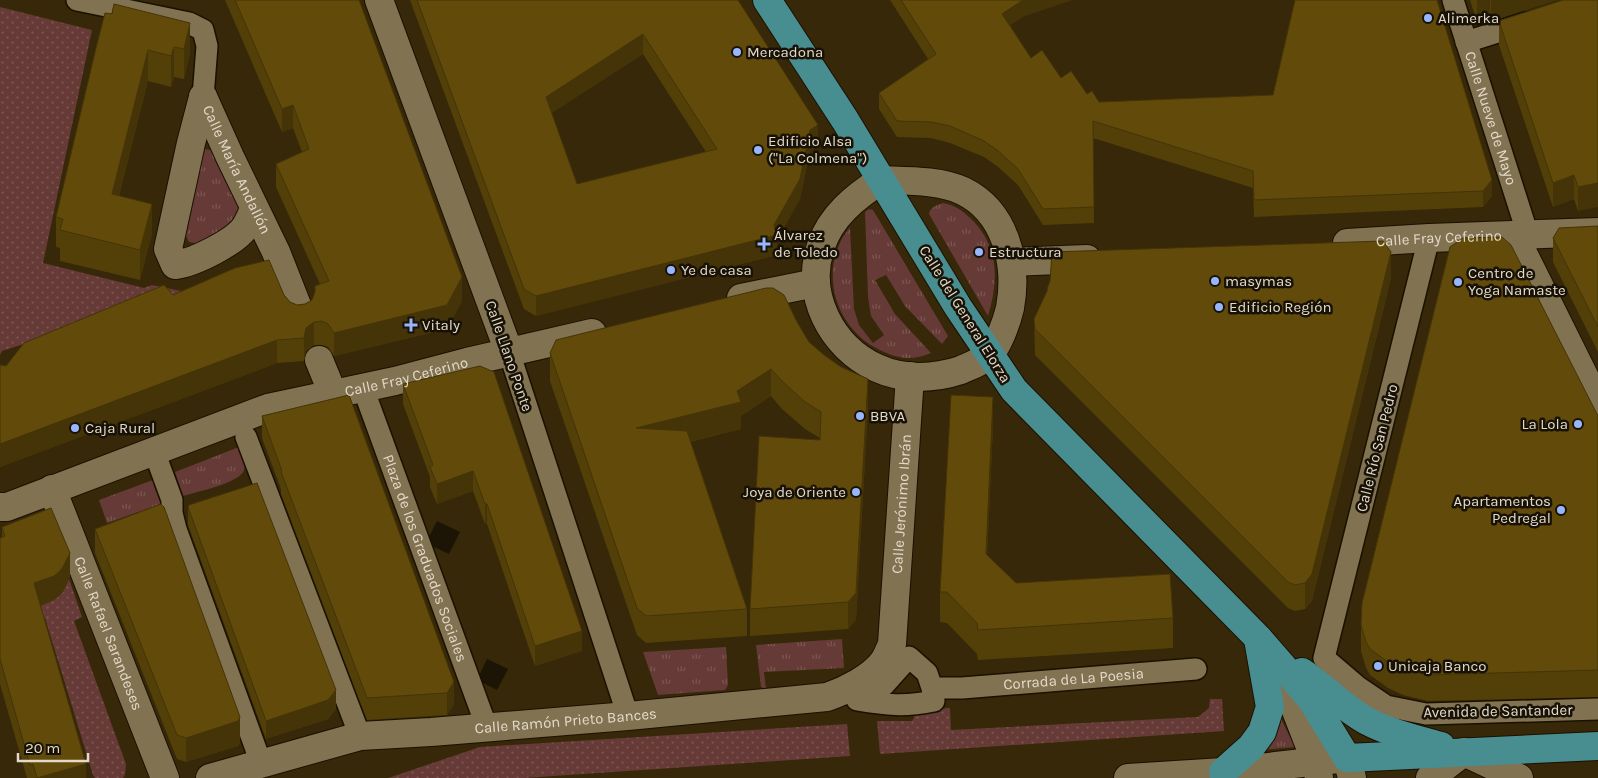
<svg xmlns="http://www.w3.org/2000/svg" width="1598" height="778" font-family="Karla,sans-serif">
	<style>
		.grass { fill: url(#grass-tufts) }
		.park { fill: url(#park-dots) }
		.water { fill: #1c1404 }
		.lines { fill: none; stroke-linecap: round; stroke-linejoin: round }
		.pedestrian-casing { stroke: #1b1100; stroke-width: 24 }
		.minor-casing { stroke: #1b1100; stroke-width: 30 }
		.tertiary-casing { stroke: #1b1100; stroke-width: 30 }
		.secondary-casing { stroke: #1b1100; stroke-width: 30 }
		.trunk-casing { stroke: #1b1100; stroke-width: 30 }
		.pedestrian { stroke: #817251; stroke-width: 21 }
		.minor { stroke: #817251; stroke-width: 28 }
		.tertiary { stroke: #817251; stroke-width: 28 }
		.secondary { stroke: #817251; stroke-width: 28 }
		.trunk { stroke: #488e90; stroke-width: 28 }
		.wall { fill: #534009; fill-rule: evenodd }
		.shaded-wall { fill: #443407 }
		.building { fill: #614a0a; stroke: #443407; fill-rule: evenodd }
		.poi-dot { fill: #97b6fd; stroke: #181206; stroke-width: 2 }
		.labels { text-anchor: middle; stroke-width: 5; stroke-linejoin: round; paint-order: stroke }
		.poi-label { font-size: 15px; fill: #e3dac9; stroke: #181206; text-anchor: start }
		.street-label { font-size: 15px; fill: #e3dac9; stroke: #181206 }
	</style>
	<defs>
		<pattern id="grass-tufts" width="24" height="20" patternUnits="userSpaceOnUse" patternTransform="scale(1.25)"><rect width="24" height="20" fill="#663a36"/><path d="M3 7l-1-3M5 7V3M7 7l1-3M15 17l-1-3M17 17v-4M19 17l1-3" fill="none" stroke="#7c5652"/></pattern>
		<pattern id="park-dots" width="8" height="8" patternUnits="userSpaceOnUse" patternTransform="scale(1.25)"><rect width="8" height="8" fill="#663a36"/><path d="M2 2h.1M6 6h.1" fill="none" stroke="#7c5652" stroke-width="1.8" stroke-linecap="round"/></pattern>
	</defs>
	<rect width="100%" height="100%" fill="#362808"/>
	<g class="grass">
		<path d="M205 149 210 150 214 154 242 216V219L200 244 189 242 184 232 201 151Z"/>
		<path d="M943 203C954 205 962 210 970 218 999 245 999 280 988 316L929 214C930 207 937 205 943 203Z"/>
		<path d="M869 209 873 210 948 336 942 344 905 306 886 275 875 280 895 314 931 353C913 361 898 359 880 350 841 332 821 283 840 243 842 237 847 232 850 227L854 309 859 325 873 343 884 335 871 316 868 297 865 212Z"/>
		<path d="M239 447C242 454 247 462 244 470 240 483 196 492 183 496L175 472Z"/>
		<path d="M153 480 161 504 107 523 99 500Z"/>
		<path d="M842 639 844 668 764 672 766 689 761 687 756 645Z"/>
		<path d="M726 647 728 685 725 690 658 695 643 652Z"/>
		<path d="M1277 711 1295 747 1260 750Z"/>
	</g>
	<g class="park">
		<path d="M0 7 92 30 43 263 144 288 152 285 186 292 2 351 0 355Z"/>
		<path d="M69 579 82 617 74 621 126 764 125 775 123 778H95L93 775 45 618 37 620 34 608C51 601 62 600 67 580Z"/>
		<path d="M1210 699H1222L1224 731 880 754 877 721H912L914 718V711L950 708 951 730 1198 717 1209 708Z"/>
		<path d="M847 724 850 756 524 778H388L480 747Z"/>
	</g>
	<g class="water">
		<path d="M437 521 460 532 449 554 426 543Z"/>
		<path d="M487 659 508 669 497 690 477 680Z"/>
	</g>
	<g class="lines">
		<g class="pedestrian-casing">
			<g id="pedestrian">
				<path d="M77 0 189 23 203 30 207 46 203 97"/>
				<path id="s1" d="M1453 0 1528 235"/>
				<path d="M1466 42 1526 23"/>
				<path d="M1429 238 1324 658 1358 687 1386 706 1426 714 1598 709"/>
				<path d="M509 352 628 716"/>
				<path id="s2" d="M363 388 487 728"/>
				<path d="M246 437 360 736"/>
				<path d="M154 451 172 500V513L176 529 261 763"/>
				<path id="s3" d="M932 688 927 673 909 657 884 685 857 700C887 705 904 707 934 701L932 688H962L1196 669"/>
			</g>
		</g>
		<g class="minor-casing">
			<g id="minor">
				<path d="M379 0 509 352"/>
				<path d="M203 97 191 143 168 249 175 265C193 263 236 242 246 226 249 221 252 214 254 208"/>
				<path id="s4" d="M203 97 230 157 276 252 300 313"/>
				<path d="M1514 235 1598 404"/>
				<path d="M319 360 333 394"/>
				<path id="s5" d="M52 489 165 778"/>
				<path d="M1277 662 1316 762 1319 778"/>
				<path d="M1347 758 1352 778"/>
				<path id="s6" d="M210 778 360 736 431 732 628 716 827 697C845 691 873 677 884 661 887 656 890 649 892 644L910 376"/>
				<path d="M1430 778 1464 752 1519 778"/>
			</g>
		</g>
		<g class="tertiary-casing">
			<g id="tertiary">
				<path d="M881 180C906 181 940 180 963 191 1006 212 1018 264 1010 308 1007 321 998 347 988 356 981 362 970 366 961 370 934 379 903 380 877 368 831 347 804 294 821 246 831 216 855 197 881 180Z"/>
				<path id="s7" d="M1347 243 1429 238 1598 232"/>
				<path d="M1012 262 1087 259"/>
				<path d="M741 298 816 283"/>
				<path id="s8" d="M0 507H7L268 408 395 381 467 362 592 333"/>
			</g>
		</g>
		<g class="secondary-casing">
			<path id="secondary" d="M1128 778 1223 772 1347 758"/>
		</g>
		<g class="trunk-casing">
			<g id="trunk">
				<path d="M767 0 845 120 958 307 1014 390 1258 638 1311 699 1347 758 1598 746"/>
				<path d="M1302 672C1324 687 1343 708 1367 721 1390 733 1416 739 1441 746"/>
				<path d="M1223 772 1251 747 1262 732 1270 707 1258 639"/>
			</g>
		</g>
		<use href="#pedestrian" class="pedestrian"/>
		<use href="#minor" class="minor"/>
		<use href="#tertiary" class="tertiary"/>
		<use href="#secondary" class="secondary"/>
		<use href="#trunk" class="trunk"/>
	</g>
	<g class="wall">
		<path d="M225 0H359L462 301 447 329 334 356 328 347 322 345H314L306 351 304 361 277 363 0 467V365L6 366 173 295H284L290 302 297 305 305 304 312 300 315 294V286L320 284 276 187V164L302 152 293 128 282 132Z"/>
		<path d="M410 0H738L818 145 810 151 800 199 777 240V255L536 316 524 309ZM643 54 706 152 577 184 551 113Z"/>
		<path d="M890 0H1072L1024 16 1010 25 1031 58 1061 78 1099 102 1273 95 1292 12 1492 196 1483 207 1254 217 1253 188 1093 138 1094 223 1043 225 1018 185 997 166 984 157 950 143 931 138 897 137 879 109V93L928 59Z"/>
		<path d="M1470 0H1557L1491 21 1490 18 1477 22Z"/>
		<path d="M1598 0 1578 211 1574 199 1553 207 1499 45V21Z"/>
		<path d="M114 4 190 53 184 79 174 77 171 87 148 81 119 196 152 234 140 280 60 261V248L56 247V217Z"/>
		<path d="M1598 226V352L1553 262V238Z"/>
		<path d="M1391 278 1312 601 1305 609 1295 611 1288 608 1035 355 1034 319 1047 292V289Z"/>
		<path d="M797 322 809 342 868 407 856 620 848 629 750 636V609L820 440V438L805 429 782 409 771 396 741 416V429L690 442 747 609V636L646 643 637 635 550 381V353Z"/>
		<path d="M480 366 582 651 535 666 487 524H485L473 491 437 504 430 487V477L403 404V384Z"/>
		<path d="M349 395 454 704 447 715 367 720 281 494V489L262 438V416Z"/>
		<path d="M1598 416V697L1428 701 1403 695 1388 688 1370 675 1366 668 1361 651V625Z"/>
		<path d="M993 427 987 555 1016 583 1173 618V648L978 660 977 654 947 623 940 622V592Z"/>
		<path d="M188 507 336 709 328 719 266 739 188 525Z"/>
		<path d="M2 527 70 577 63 592 59 596 54 600 40 606 86 778H27L0 684V538H2Z"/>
		<path d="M95 529 240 742 238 746 186 762 177 759 95 553Z"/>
	</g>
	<g class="shaded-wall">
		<path d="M1023 0H1072L1024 16 1002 30V14Z"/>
		<path d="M1477 0H1490V18L1477 22Z"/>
		<path d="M1491 0H1557L1491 21Z"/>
		<path d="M190 23V53L184 79V49Z"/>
		<path d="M643 34V54L546 117V97Z"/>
		<path d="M174 47V77L171 87V56Z"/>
		<path d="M148 50V81L112 224V194Z"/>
		<path d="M293 105V128L282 132V109Z"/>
		<path d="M818 125V145L810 151 800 199 777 240V255L536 316V296L774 225 810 130Z"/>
		<path d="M1574 175V199L1553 207V183Z"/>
		<path d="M1492 180V196L1483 207V191Z"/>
		<path d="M1598 183V207L1578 211V187Z"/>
		<path d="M152 204V234L140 280V250Z"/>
		<path d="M1391 252V278L1312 601 1305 609V583Z"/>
		<path d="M462 277V301L447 329 334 356V333Z"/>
		<path d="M314 322V345L306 351 304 361V338L306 328Z"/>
		<path d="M277 340V363L0 467V444Z"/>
		<path d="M771 369V396L741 416V429L636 455V428L737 391Z"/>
		<path d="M868 379V407L856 620 848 629V602Z"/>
		<path d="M993 397V427L986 585V554Z"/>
		<path d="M473 471V491L437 504V484Z"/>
		<rect x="485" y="504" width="2" height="20"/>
		<path d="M70 553V577L63 592 59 596 54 600 34 608V583Z"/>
		<path d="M582 631V651L535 666V646Z"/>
		<path d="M454 682V704L447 715V693Z"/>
		<path d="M336 690V709L328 719 266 739V721Z"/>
		<path d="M240 717V742L238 746 186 762V738Z"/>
		<path d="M86 764V778H38Z"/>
	</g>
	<g class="building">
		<path d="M235 0H359L462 277 447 305 334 333 328 324 322 321 314 322 306 328 304 338 277 340 0 444V365L6 366 24 343 164 285 173 295 235 268 269 260 284 295 290 302 297 305 305 304 312 300 315 292V286L329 281 276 164 309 149 293 105 282 109Z"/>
		<path d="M417 0H738L818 125 810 130 800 179 774 225 777 235 536 296 524 289ZM643 34 717 149 577 184 546 97Z"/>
		<path d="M901 0H1023L1002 14 1031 58 1042 50 1061 78 1071 71 1087 94 1092 91 1099 102 1273 95 1295 0H1437L1492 180 1483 191 1254 200 1253 171 1093 121 1094 207 1043 209 1018 169 997 150 984 141 950 126 931 122 897 121 879 93 936 54Z"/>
		<path d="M1563 0H1598V183L1578 187 1574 175 1553 183 1499 21Z"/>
		<path d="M114 4 190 23 184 49 174 47 171 56 148 50 112 194 152 204 140 250 60 230 63 219 56 217 96 48 105 13 112 14Z"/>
		<path d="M1598 226V327L1553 238 1559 228Z"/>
		<path d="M1502 237 1511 245 1598 416V670L1428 675 1403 668 1388 662 1370 649 1366 642 1361 625 1362 603 1450 247 1463 238Z"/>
		<path d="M1383 241 1391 252 1312 574 1305 583 1295 585 1288 582 1035 329 1034 319 1048 289H1047L1050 281 1052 252Z"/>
		<path d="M766 288H773L781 293 784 295 797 322 809 342 824 355 841 367 868 379 856 593 848 602 750 609 759 436 820 440 821 412 805 402 782 381 771 369 737 391 741 402 636 428 687 431 747 609 646 616 637 608 550 353 556 340Z"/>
		<path d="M480 366 494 372 582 631 535 646 487 504H485L473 471 437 484 430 467 433 465 403 384Z"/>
		<path d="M349 395 454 682 447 693 367 698 281 472 282 471 262 416Z"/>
		<path d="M951 395 993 397 986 554 1016 583 1170 574 1173 618 978 630 977 623 947 592H940Z"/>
		<path d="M257 483 336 690 328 700 266 721 188 507 189 505Z"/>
		<path d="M161 504 164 507 240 717 238 721 186 738 177 735 95 529Z"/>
		<path d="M51 508 70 553 63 567 59 572 54 576 34 583 86 764 37 778 33 764 30 765 0 659V538L5 536 2 527Z"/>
	</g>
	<g class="poi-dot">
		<circle cx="1428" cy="18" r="5"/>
		<circle cx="737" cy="52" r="5"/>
		<circle cx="758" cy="150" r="5"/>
		<path d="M761.5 236.5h5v5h5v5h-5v5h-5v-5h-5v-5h5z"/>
		<circle cx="979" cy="252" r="5"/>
		<circle cx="671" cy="270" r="5"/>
		<circle cx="1215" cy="281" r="5"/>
		<circle cx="1458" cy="282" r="5"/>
		<circle cx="1219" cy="307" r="5"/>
		<path d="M408.5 317.5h5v5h5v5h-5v5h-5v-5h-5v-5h5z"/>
		<circle cx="860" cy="416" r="5"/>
		<circle cx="1578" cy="424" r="5"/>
		<circle cx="75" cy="428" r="5"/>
		<circle cx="856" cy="492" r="5"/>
		<circle cx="1561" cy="510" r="5"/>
		<circle cx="1378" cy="666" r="5"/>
	</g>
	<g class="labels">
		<g class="poi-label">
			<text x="1438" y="23">Alimerka</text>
			<text x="747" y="57">Mercadona</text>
			<text x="768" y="146">Edificio Alsa<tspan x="768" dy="17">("La Colmena")</tspan></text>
			<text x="774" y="240">Álvarez<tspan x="774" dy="17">de Toledo</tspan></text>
			<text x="989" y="257">Estructura</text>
			<text x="681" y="275">Ye de casa</text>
			<text x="1468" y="278">Centro de<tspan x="1468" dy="17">Yoga Namaste</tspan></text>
			<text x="1225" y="286">masymas</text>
			<text x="1229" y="312">Edificio Región</text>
			<text x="422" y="330">Vitaly</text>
			<text x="870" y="421">BBVA</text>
			<text x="1568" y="429" text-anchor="end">La Lola</text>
			<text x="85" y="433">Caja Rural</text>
			<text x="846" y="497" text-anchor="end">Joya de Oriente</text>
			<text x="1551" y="506" text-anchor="end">Apartamentos<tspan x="1551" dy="17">Pedregal</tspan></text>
			<text x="1388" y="671">Unicaja Banco</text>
		</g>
		<g class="street-label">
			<text dy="5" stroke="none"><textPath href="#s1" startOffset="124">Calle Nueve de Mayo</textPath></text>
			<text dy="5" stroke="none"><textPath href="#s4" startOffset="80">Calle María Andallón</textPath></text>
			<text dy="5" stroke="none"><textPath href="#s7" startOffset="92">Calle Fray Ceferino</textPath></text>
			<text transform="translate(965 314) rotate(58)" y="5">Calle del General Elorza</text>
			<text transform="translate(509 356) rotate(71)" y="5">Calle Llano Ponte</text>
			<text dy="5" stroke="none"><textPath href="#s8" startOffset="428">Calle Fray Ceferino</textPath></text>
			<text transform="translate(1377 448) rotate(-76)" y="5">Calle Río San Pedro</text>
			<text dy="5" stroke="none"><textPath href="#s6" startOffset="852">Calle Jerónimo Ibrán</textPath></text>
			<text dy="5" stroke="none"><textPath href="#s2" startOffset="181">Plaza de los Graduados Sociales</textPath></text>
			<text dy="5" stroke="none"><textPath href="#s5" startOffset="155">Calle Rafael Sarandeses</textPath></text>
			<text dy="5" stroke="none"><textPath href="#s3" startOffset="341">Corrada de La Poesia</textPath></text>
			<text transform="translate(1498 711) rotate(-1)" y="5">Avenida de Santander</text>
			<text dy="5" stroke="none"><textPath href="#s6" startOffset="362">Calle Ramón Prieto Bances</textPath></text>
		</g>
	</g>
	<path d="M18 753v8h70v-8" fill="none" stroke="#e3dac9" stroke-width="2.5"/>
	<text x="25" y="753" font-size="15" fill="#e3dac9" stroke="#181206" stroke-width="4" paint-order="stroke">20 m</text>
</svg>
